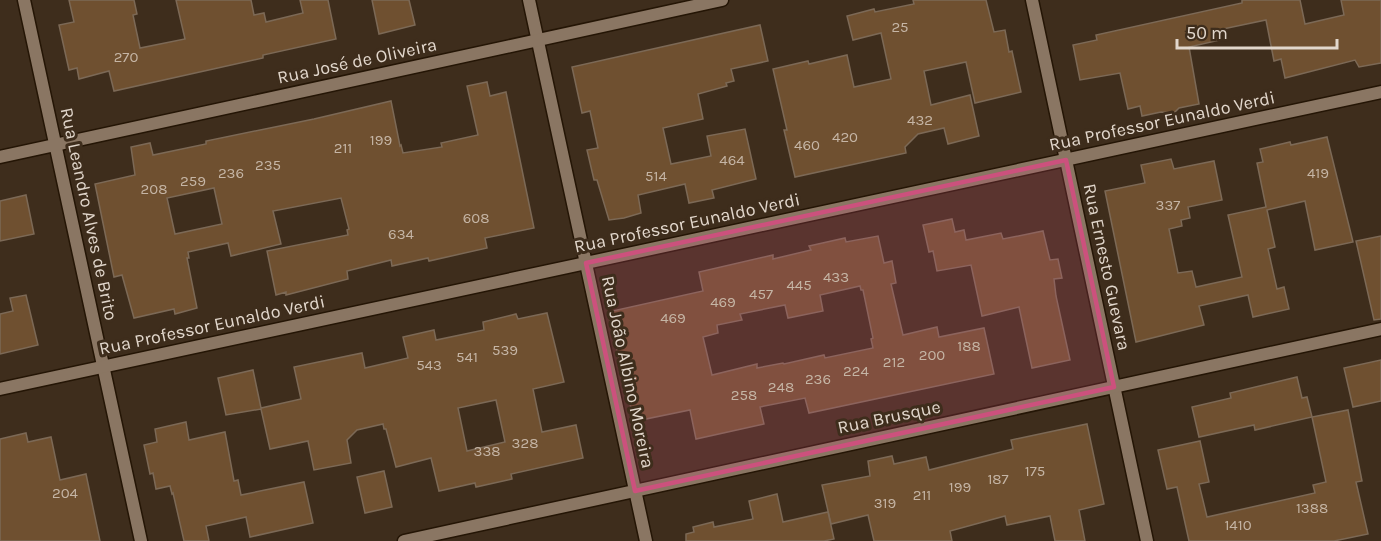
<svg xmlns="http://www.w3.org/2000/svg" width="1381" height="541" font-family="Karla,sans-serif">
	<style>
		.building { fill: #6f5030; stroke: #7c6956; stroke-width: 1.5; fill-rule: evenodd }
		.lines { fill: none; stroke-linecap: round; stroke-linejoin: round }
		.minor-casing { stroke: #241505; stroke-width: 15 }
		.minor { stroke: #8a7663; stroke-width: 12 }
		.marked { fill: #cc517d; fill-opacity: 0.2; stroke: #cc517d; stroke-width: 4.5; stroke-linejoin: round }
		.labels { text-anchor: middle; stroke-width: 6; stroke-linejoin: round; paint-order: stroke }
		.number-label { font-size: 15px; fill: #c5b5a5 }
		.street-label { font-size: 18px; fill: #e2d7cc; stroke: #3e2d1c }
	</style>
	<rect width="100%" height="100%" fill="#3e2d1c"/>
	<g class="building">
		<path d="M69 0H134L137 14 133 15 140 48 185 39 176 0H251L254 15 264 13 266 22 303 13 300 0H328L336 39 263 55V58L114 91 109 71 79 79 77 68 69 70 59 25 74 22Z"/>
		<path d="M372 0H409L415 25 379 34Z"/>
		<path d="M913 0H986L994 32 1005 30 1009 52 1012 51 1021 92 975 103 966 62 924 71 931 105 970 95 979 136 948 144 944 128 918 134 905 147 906 153 795 177 784 130H787L773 69 808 61 809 64 847 55 854 87 891 79 881 33 853 40 847 16 874 9 875 12 914 4Z"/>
		<path d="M1242 0H1300L1305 24 1344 15 1341 0H1381V63L1359 67 1355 60 1285 78 1281 59 1274 61 1266 20 1218 30 1220 40 1189 47 1199 104 1179 108 1174 113 1161 112 1142 116 1140 106 1128 109 1120 73 1080 80 1073 45 1097 40 1096 35 1242 3Z"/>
		<path d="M760 25 768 61 731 69 734 81 726 83 727 86 698 94 703 119 663 128 671 164 711 156 707 136 745 129 756 179 712 190 714 198 689 203 685 184 638 195 641 213 624 218 609 220 597 180H594L587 150 598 148 590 111 582 113 572 67Z"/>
		<path d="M487 82 490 96 506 92 534 228 485 238 487 248 429 261 428 258 392 266 391 260 347 271 348 279 286 295V292L276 295 267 251 348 235 347 230 349 229 341 198 273 211 281 244 231 256 228 243 188 252 189 258H187L197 308 175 314 174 309 134 318 122 275 114 277 95 184 135 175 131 147 150 143 153 155 206 144V141L314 119 391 101 400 146 401 145 403 153 442 147 441 143 478 135 467 86ZM214 188 222 224 175 234 167 198Z"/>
		<path d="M1327 137 1353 242 1315 250 1305 201 1267 210 1275 247 1268 249 1277 289 1284 287 1289 309 1253 317 1248 295 1199 306 1204 325 1136 342 1105 191 1145 183 1141 165 1171 159 1174 169 1214 161 1222 200 1188 207 1190 218 1181 220 1182 226 1169 229 1178 273 1192 271 1196 287 1242 277 1228 215 1266 207 1257 163 1263 162 1260 149 1290 142 1291 145Z"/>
		<path d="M26 195 34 234 0 241V201Z"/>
		<path d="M952 219 955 232 964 230 966 240 1001 233 1003 239 1043 231 1050 260 1058 259 1062 278 1054 279 1056 296 1070 360 1032 368 1019 307 982 316 971 265 937 271 933 251 929 252 923 225Z"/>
		<path d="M878 236 884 263 892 261 896 283 891 284 903 335 937 327 939 337 984 328 994 374 809 413 805 398 760 407 764 424 696 439 690 410 636 421 633 408H631L608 312 703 291 699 272 773 255V259L811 250 809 246 845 238 846 242ZM860 286 861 290H863L873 338 871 339 873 348 825 358 824 355 784 364 783 363 757 368V364L712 375 703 337 718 333 717 325 742 320 740 314 785 305 788 318 823 311 820 295Z"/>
		<path d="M1381 236V319L1374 320 1356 241Z"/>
		<path d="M26 295 38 345 0 354V314L13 311 10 298Z"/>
		<path d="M547 313 564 382 533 389 542 432 576 425 583 458 511 474 512 479 476 487 475 483 439 491 431 458 396 467 386 429H384L383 424 357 430 347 440 351 463 314 470 308 441 270 449 261 409 226 415 218 378 253 370 261 408 301 399 294 367 362 353 365 368 408 358 403 337 434 330 436 340 484 330 483 322 516 314 518 319ZM496 400 505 442 467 451 458 408Z"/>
		<path d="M1381 360V401L1353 407 1344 368Z"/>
		<path d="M1297 377 1302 398 1307 397 1312 417 1255 430 1254 425 1199 437 1192 407 1231 398 1230 393Z"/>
		<path d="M1348 410 1362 481 1356 482 1368 534 1334 541H1189L1177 487 1167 489 1158 450 1200 441 1209 482 1199 484 1207 517 1315 493 1313 485 1326 482 1312 417Z"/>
		<path d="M186 422 189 440 225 432 234 481 238 480 241 495 304 482 313 523 250 537 246 517 206 526 209 541H184L173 493 172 494 170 486 156 489 153 473 150 474 144 445 157 442 155 429Z"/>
		<path d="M1087 424 1104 504 1079 510 1085 541H1055L1050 516 1007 525 1005 516 950 531 952 541H874L868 515 831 524 822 485 870 476 868 461 892 456 894 464 926 457 929 470 1013 449 1011 440Z"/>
		<path d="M26 433 28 442 51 437 60 480 86 474 100 541H0V439Z"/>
		<path d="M384 471 392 507 365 513 357 477Z"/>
		<path d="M777 494 783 522 828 512 834 539 824 541H686V534L694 532 693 527 713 522 714 527 753 519 749 501Z"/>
	</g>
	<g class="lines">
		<g class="minor-casing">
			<g id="minor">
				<path d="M24 0 141 541"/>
				<path d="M529 0 646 541"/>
				<path d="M1032 0 1147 541"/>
				<path d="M0 157 722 0"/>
				<path d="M0 389 1381 92"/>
				<path d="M404 541 1381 329"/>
			</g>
		</g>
		<use href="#minor" class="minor"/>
	</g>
	<path class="marked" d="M1066 160 1114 387 635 491 586 263Z"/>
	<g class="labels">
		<g class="number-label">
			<text x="900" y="32">25</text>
			<text x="126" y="62">270</text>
			<text x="920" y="125">432</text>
			<text x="845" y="142">420</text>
			<text x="381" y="145">199</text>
			<text x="807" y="150">460</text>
			<text x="343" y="153">211</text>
			<text x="732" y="165">464</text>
			<text x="268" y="170">235</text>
			<text x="231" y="178">236</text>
			<text x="1318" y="178">419</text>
			<text x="656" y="181">514</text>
			<text x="193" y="186">259</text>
			<text x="154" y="194">208</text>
			<text x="1168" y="210">337</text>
			<text x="476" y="223">608</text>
			<text x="401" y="239">634</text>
			<text x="836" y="282">433</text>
			<text x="799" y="290">445</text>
			<text x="761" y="299">457</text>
			<text x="723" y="307">469</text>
			<text x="673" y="323">469</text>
			<text x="969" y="351">188</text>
			<text x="505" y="355">539</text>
			<text x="932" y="360">200</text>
			<text x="467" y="362">541</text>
			<text x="894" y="367">212</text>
			<text x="429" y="370">543</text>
			<text x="856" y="376">224</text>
			<text x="818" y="384">236</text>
			<text x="781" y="392">248</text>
			<text x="744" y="400">258</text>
			<text x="525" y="448">328</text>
			<text x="487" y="456">338</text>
			<text x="1035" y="476">175</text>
			<text x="998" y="484">187</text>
			<text x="960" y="492">199</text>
			<text x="65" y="498">204</text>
			<text x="922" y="500">211</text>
			<text x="885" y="508">319</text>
			<text x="1312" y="513">1388</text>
			<text x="1238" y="530">1410</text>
		</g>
		<g class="street-label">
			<text transform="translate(357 61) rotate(-12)" y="6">Rua José de Oliveira</text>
			<text transform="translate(1162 121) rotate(-12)" y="6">Rua Professor Eunaldo Verdi</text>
			<text transform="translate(89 214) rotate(78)" y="6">Rua Leandro Alves de Brito</text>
			<text transform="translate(687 223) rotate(-12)" y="6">Rua Professor Eunaldo Verdi</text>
			<text transform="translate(1107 267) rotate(78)" y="6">Rua Ernesto Guevara</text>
			<text transform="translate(212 325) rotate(-12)" y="6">Rua Professor Eunaldo Verdi</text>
			<text transform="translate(628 372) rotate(78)" y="6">Rua João Albino Moreira</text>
			<text transform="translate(889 417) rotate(-12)" y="6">Rua Brusque</text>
		</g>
	</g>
	<path d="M1177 39v9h160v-9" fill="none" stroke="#e2d7cc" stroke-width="3"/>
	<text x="1186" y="39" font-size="18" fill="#e2d7cc" stroke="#3e2d1c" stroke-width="4.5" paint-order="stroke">50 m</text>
</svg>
